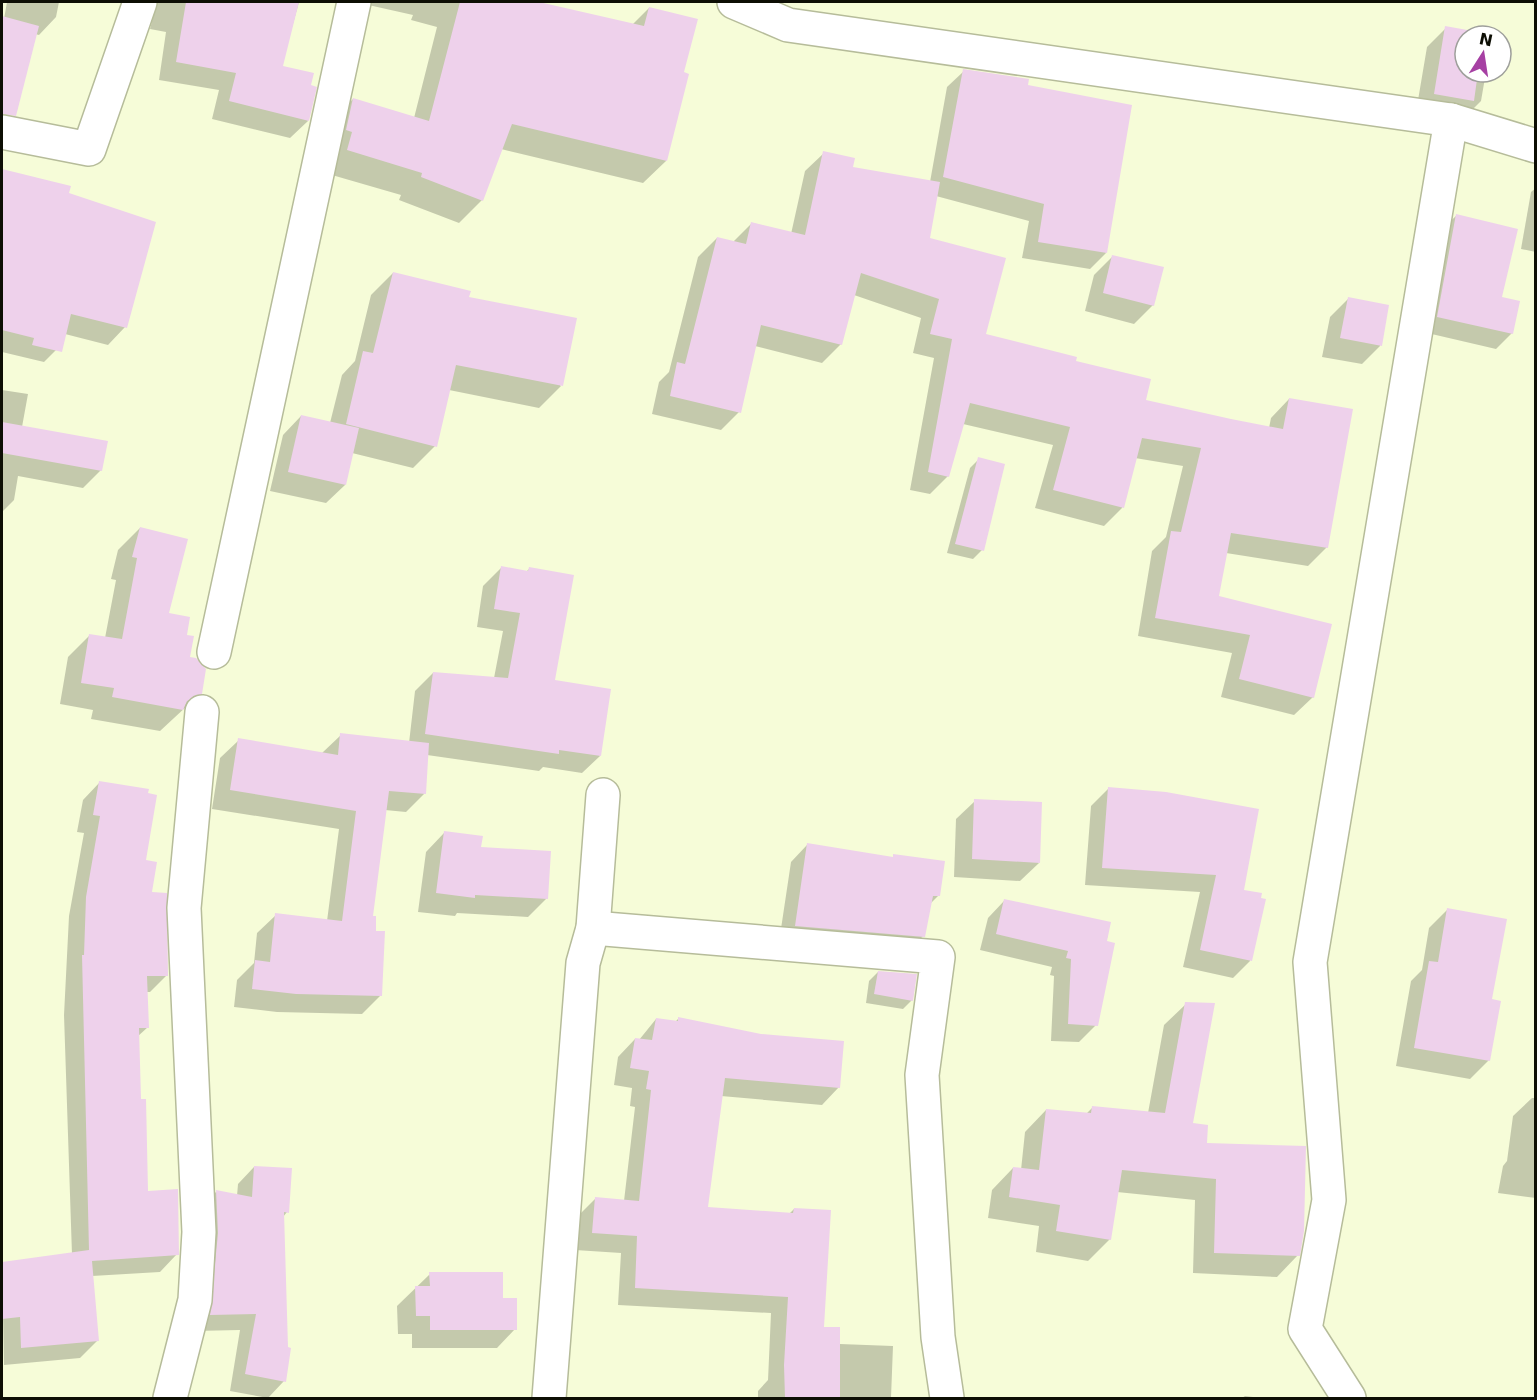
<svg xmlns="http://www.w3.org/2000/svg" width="1537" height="1400" font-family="'DejaVu Sans',sans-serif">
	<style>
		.shadow { fill: #0003 }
		.building { fill: #eed1eb }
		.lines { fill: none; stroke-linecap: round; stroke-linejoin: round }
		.street-casing { stroke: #b6bc9a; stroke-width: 36 }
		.street { stroke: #fff; stroke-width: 33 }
	</style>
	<rect width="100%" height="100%" fill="#f6fcd8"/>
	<g class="shadow">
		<path d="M7 2H59L56 17 39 35 35 34 20 93 2 112V18L4 19Z"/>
		<path d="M157 2H299L281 67 308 121 290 138 212 119 219 90 159 80 166 32 150 29Z"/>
		<path d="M355 2H532L632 25 649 8 682 74 666 161 643 183 501 149 482 200 459 223 399 200 401 195 325 173 330 122 353 99 414 118 437 27 411 20 413 15Z"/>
		<path d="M1446 28 1482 36H1465V72H1486L1481 101 1462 120 1416 112 1427 47Z"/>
		<path d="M964 71 1026 86 1106 253 1090 269 1022 258 1029 221 936 196 929 239 984 335 1074 362 1144 401 1269 428 1271 418 1289 399 1327 547 1308 566 1226 553 1218 597 1313 697 1294 715 1221 697 1232 653 1138 636 1152 551 1166 537 1183 466 1135 458 1122 508 1104 526 1035 508 1053 445 963 424 948 476 930 494 910 490 934 358 913 353 921 318 854 295 841 344 822 363 755 346 739 412 721 430 652 414 659 382 669 372 698 257 717 238 733 242 751 224 791 234 805 171 824 153 851 169 930 182 947 87Z"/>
		<path d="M2 171 69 187 67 194 125 327 108 345 65 334 62 344 44 362 2 352Z"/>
		<path d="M1536 188V252L1521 249 1531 192Z"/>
		<path d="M1457 215 1500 298 1512 333 1496 349 1423 332 1441 230Z"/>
		<path d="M1113 256 1153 305 1134 324 1085 311 1094 275Z"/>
		<path d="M393 273 467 298 561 386 539 408 449 390 435 446 413 468 352 453 345 485 326 503 270 491 283 435 301 416 330 423 342 375 355 361 371 295Z"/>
		<path d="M1348 299 1387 306 1380 346 1362 364 1322 357 1330 317Z"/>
		<path d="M2 390 28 394 22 427 101 470 83 488 18 476 14 500 2 512Z"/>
		<path d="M979 459 982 550 973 559 947 553 970 468Z"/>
		<path d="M140 528 167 615 188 658 201 693 160 731 91 719 93 710 60 704 68 657 90 635 105 638 116 580 111 579 118 550Z"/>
		<path d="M501 568 526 572 529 569 553 681 600 756 582 773 543 767 539 771 427 755 425 793 406 812 385 810 371 918 380 996 362 1014 277 1012 234 1007 237 980 254 963 257 933 276 915 327 921 339 829 212 809 220 758 239 740 322 753 341 735 409 743 415 691 433 673 494 678 503 631 477 627 483 586Z"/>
		<path d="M100 782 145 861 167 975 150 992H146L148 1027 137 1037 140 1101 147 1192 177 1254 160 1272 92 1276 97 1341 80 1358 4 1365 2 1263 72 1255 64 1015 69 916 84 833 77 832 83 800Z"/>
		<path d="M1108 789 1243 891 1250 961 1233 978 1183 967 1200 892 1085 885 1091 806Z"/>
		<path d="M975 801 1039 863 1020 881 954 877 956 819Z"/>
		<path d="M444 833 480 849 547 898 528 917 457 913 455 916 418 912 426 852Z"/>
		<path d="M807 845 892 858 894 856 938 896 930 904 923 936 907 953 779 942 791 862Z"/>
		<path d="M1004 901 1109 923 1096 1025 1079 1042 1051 1041 1054 976 1050 975 1052 967 980 950 988 918Z"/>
		<path d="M1447 910 1491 1001 1489 1060 1470 1079 1396 1066 1411 981 1422 970 1429 928Z"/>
		<path d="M878 972 912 1000 903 1009 866 1003 869 981Z"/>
		<path d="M1186 1004 1192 1124 1205 1145 1298 1255 1277 1277 1193 1273 1195 1200 1117 1192 1110 1239 1088 1261 1036 1252 1039 1226 988 1218 992 1190 1013 1168 1021 1170 1025 1132 1046 1110 1086 1114 1093 1107 1148 1113 1164 1025Z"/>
		<path d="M656 1019 675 1022 678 1019 839 1087 822 1105 721 1096 706 1209 789 1214 794 1209 822 1329 840 1344 893 1346 891 1398H758V1391L768 1380 771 1313 618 1305 621 1253 575 1250 579 1215 596 1198 624 1201 635 1107 630 1106 632 1088 614 1085 618 1057 635 1039 639 1040Z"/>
		<path d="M1532 1098H1536V1198L1498 1193 1503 1166 1507 1161 1513 1116Z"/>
		<path d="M254 1167 287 1212 283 1217 284 1381 268 1398 230 1391 240 1330 195 1331 200 1208 216 1192 237 1196 238 1184Z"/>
		<path d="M430 1274 501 1300 515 1329 497 1348H412V1334H398L397 1306Z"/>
		<path d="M1245 1396 1261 1398H1242Z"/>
	</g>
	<g class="building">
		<path d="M186 2H299L283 66 314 73 311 85 317 87 309 121 229 101 236 73 176 62Z"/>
		<path d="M460 2H539L644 26 649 7 698 19 684 72 689 74 667 161 512 124 483 201 421 177 422 173 347 150 352 132 346 130 353 98 429 121Z"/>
		<path d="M2 16 39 26 16 116 2 114Z"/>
		<path d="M1445 26 1484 33V36H1465V72H1478L1474 101 1434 94Z"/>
		<path d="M963 69 1029 79 1028 85 1132 105 1107 253 1038 242 1044 204 943 177Z"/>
		<path d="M823 151 855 158 853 167 940 182 930 238 1006 258 986 334 1077 357 1076 361 1151 379 1146 400 1231 419 1283 429 1289 398 1353 409 1328 548 1231 533 1219 596 1332 624 1314 698 1239 679 1250 635 1155 618 1171 531 1181 532 1201 448 1142 438 1124 508 1053 490 1070 427 970 403 949 477 928 472 952 339 930 334 939 299 861 273 842 345 761 325 741 413 670 396 677 362 685 364 717 237 746 244 751 222 805 235Z"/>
		<path d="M2 169 71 186 69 193 156 222 127 328 71 314 62 352 32 345 34 338 2 330Z"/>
		<path d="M1456 214 1518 229 1502 297 1520 301 1513 334 1437 317Z"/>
		<path d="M1112 255 1164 267 1154 306 1103 293Z"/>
		<path d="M393 272 471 291 469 297 577 318 563 386 456 365 437 447 346 424 363 351 373 353Z"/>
		<path d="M1348 297 1389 305 1382 346 1340 338Z"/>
		<path d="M301 415 359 428 346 485 288 472Z"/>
		<path d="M2 422 108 441 102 471 2 453Z"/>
		<path d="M978 457 1005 464 984 551 955 544Z"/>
		<path d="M140 527 188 539 169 613 190 617 187 635 194 636 190 657 196 658 206 669 202 694 187 701 183 710 112 697 114 688 81 683 89 634 122 639 137 558 132 557Z"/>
		<path d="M501 566 528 571 529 567 574 575 555 680 611 689 601 756 559 750V754L425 734 433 672 508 678 520 613 494 609Z"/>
		<path d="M340 733 429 743 426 794 389 791 373 916H376V931H385L382 996 296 994 252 989 255 960 270 962 275 913 342 921 356 811 230 790 238 738 338 755Z"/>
		<path d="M99 781 149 789 148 793 157 795 146 860 157 862 152 892 167 893 168 976H147L149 1028H139L141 1099H146L148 1191 178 1189 179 1255 92 1261 99 1341 21 1348 20 1317 2 1319V1262L89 1250 82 955H84L86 897 100 816 93 815Z"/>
		<path d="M1108 787 1166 792 1259 809 1244 890 1262 893 1261 898 1266 899 1252 961 1200 950 1216 875 1102 868Z"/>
		<path d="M974 799 1042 802 1040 863 972 859Z"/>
		<path d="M444 831 483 836 481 847 551 851 548 899 475 895V898L436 893Z"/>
		<path d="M807 843 893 857V854L945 861 940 896H933L925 937 795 926Z"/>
		<path d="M1004 899 1111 922 1107 941 1115 943 1098 1026 1068 1024 1071 959 1066 958 1068 951 996 934Z"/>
		<path d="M1447 908 1507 919 1492 999 1501 1001 1490 1061 1414 1048 1429 961 1438 962Z"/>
		<path d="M878 971 917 974 913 1001 874 994Z"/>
		<path d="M1185 1002 1215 1003 1193 1123 1208 1125 1207 1143 1306 1146 1304 1231 1300 1256 1214 1253 1216 1179 1122 1170 1111 1240 1056 1231 1060 1205 1009 1197 1013 1167 1039 1170 1046 1109 1091 1113 1092 1106 1165 1113Z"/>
		<path d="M678 1017 761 1034 844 1041 840 1088 725 1078 708 1207 793 1213 794 1208 831 1210 824 1327H840V1398H785L784 1365 788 1297 635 1288 637 1236 592 1233 595 1197 639 1201 651 1090 646 1089 649 1071 630 1068 635 1038 652 1040 656 1018 678 1021Z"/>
		<path d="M254 1166 292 1168 289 1213 284 1212 288 1347 291 1348 286 1382 245 1374 256 1314 210 1315 218 1233 216 1190 252 1197Z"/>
		<path d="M429 1272H503V1298H517V1330H430V1316H416L415 1286H430Z"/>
	</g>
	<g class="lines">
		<g class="street-casing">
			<g id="street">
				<path d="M734 2 788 25 1451 120 1536 146"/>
				<path d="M2 132 89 149 140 2"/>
				<path d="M214 652 354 2"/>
				<path d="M593 928 938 957 922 1075 938 1337 947 1398"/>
				<path d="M170 1398 195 1300 199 1232 184 908 202 712"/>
				<path d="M549 1398 583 963 593 928 603 795"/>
				<path d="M1349 1398 1305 1329 1329 1200 1310 962 1451 120"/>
			</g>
		</g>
		<use href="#street" class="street"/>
	</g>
	<rect width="1537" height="1400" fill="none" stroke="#0d0e04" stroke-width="6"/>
	<g transform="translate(1483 54) rotate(12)"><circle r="28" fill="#ffffff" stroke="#9e9f9b" stroke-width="1.5"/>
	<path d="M0-4.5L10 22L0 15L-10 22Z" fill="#a640a3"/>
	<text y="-9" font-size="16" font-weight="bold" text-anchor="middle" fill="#0d0e04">N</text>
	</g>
</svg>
